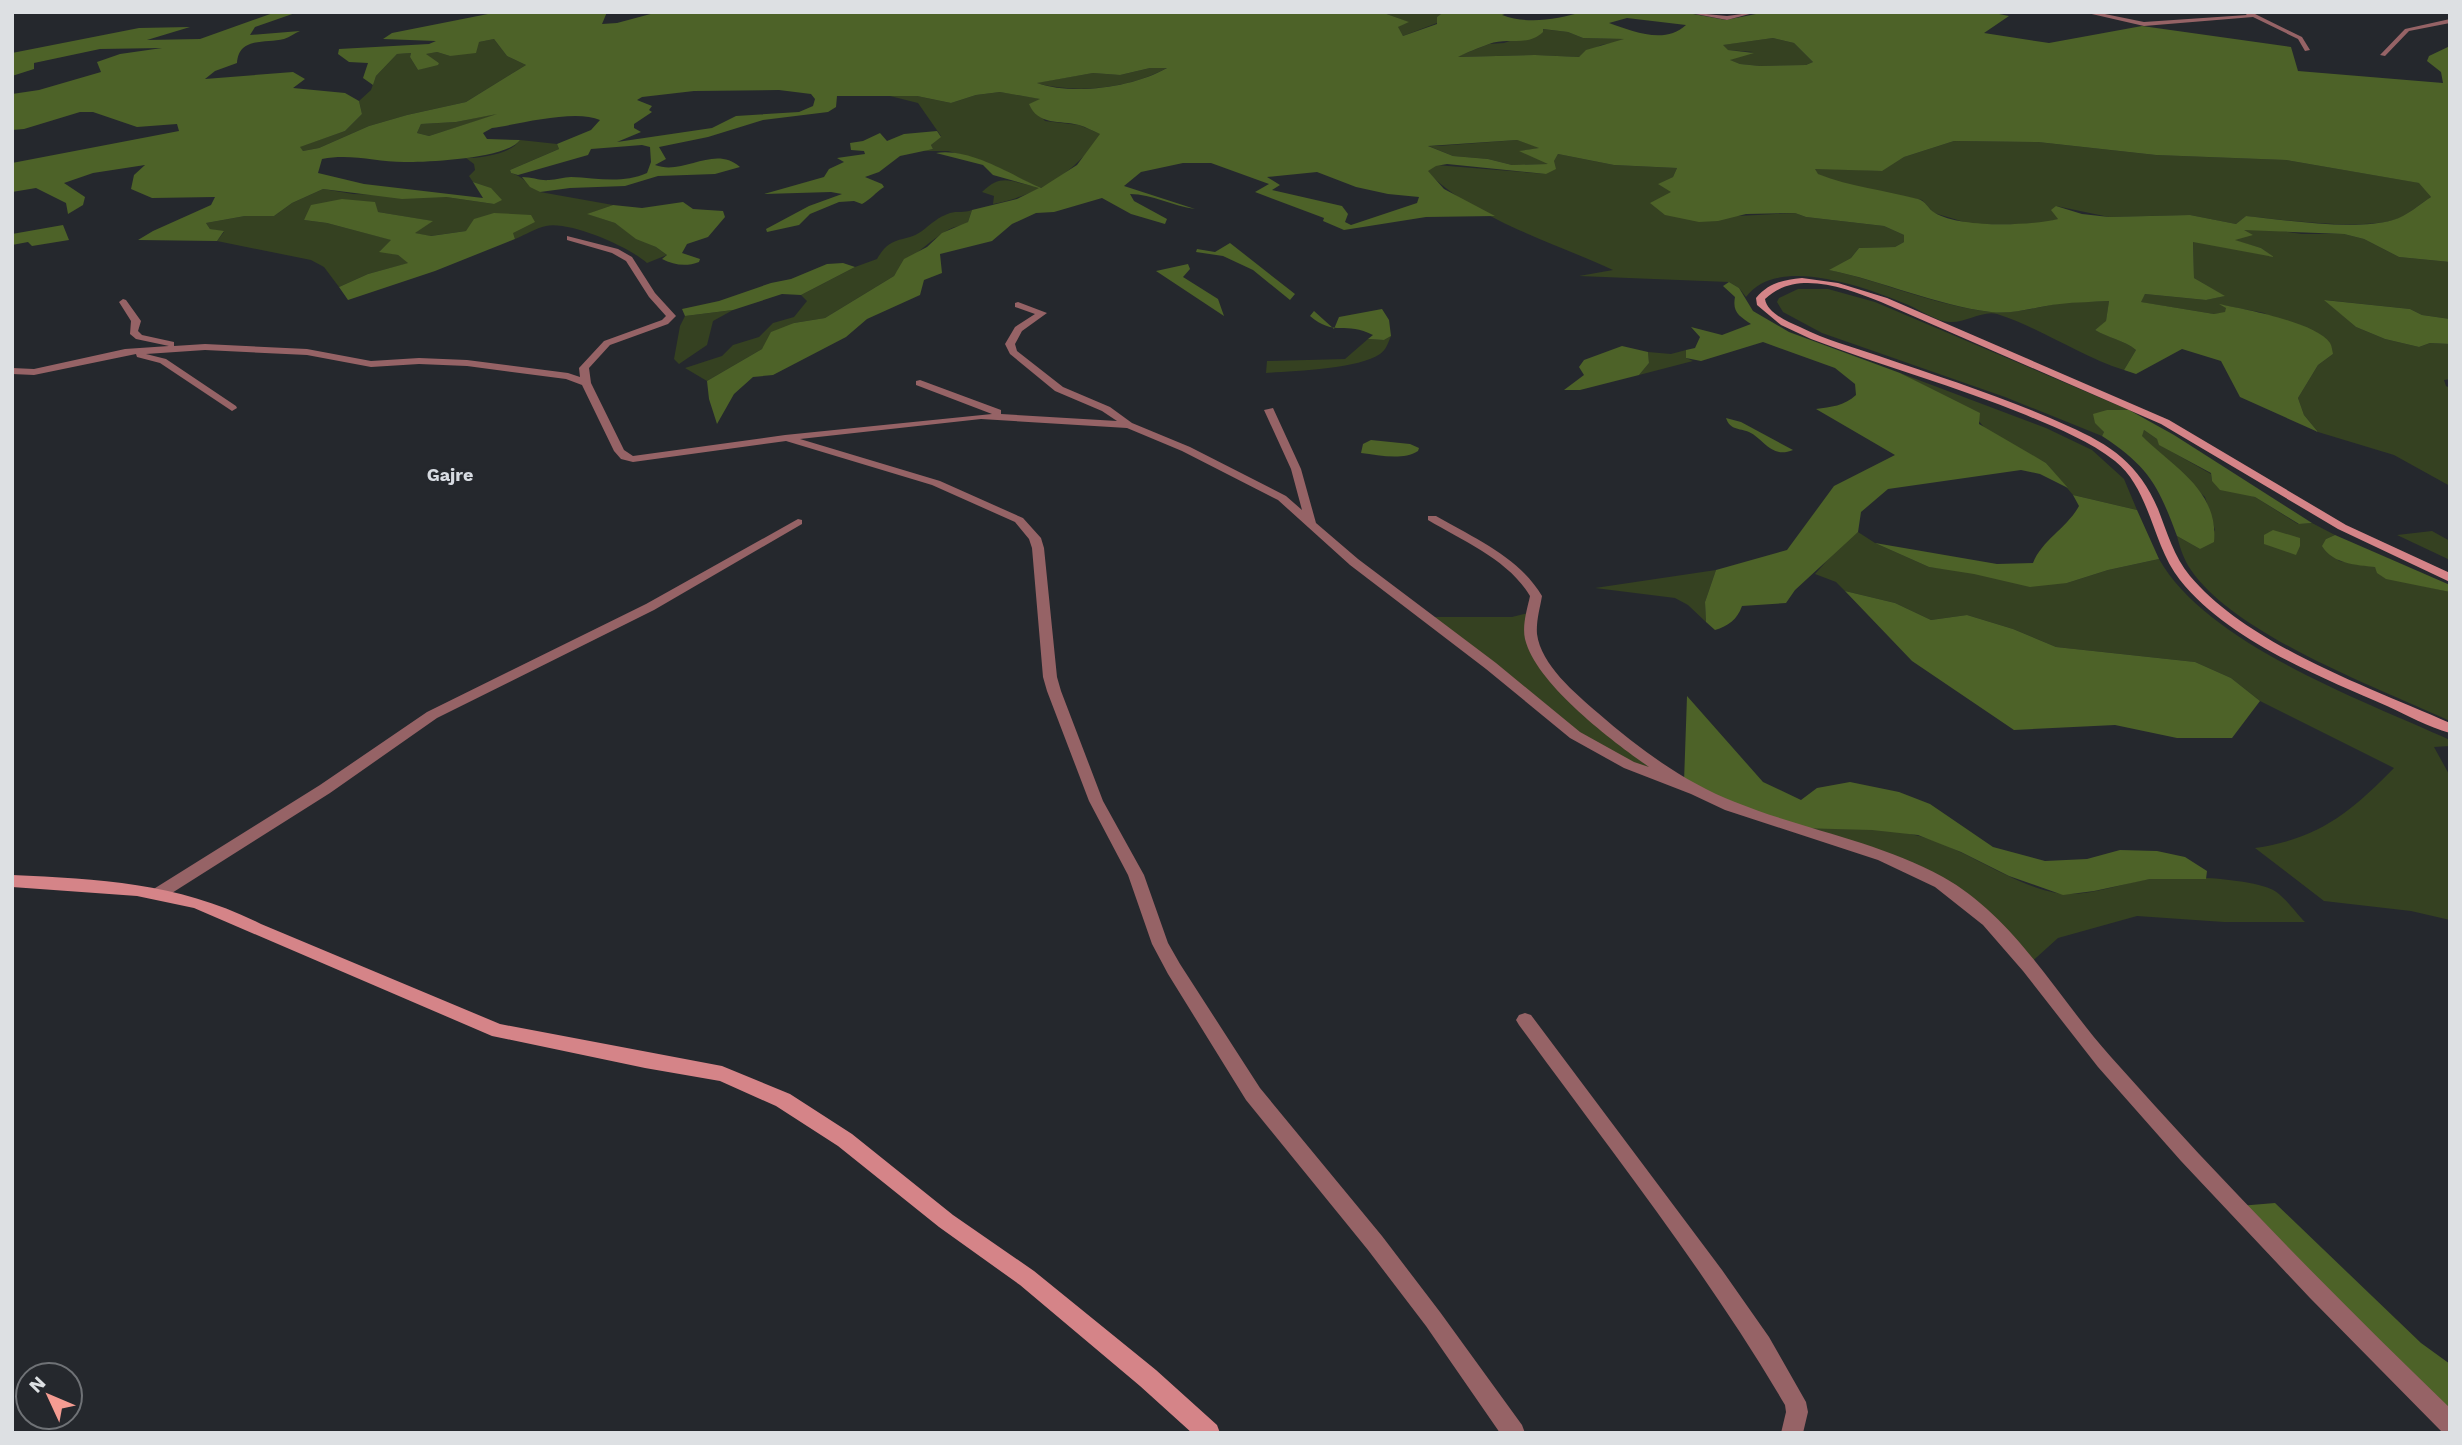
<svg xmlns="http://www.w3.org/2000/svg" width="2462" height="1445" font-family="'Work Sans',sans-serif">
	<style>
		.green { fill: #354121 }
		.forest { fill: #4d6228; fill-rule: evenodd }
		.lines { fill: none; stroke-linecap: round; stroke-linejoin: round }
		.street { fill: #966366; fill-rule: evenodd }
		.secondary { fill: #d58488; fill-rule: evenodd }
		.labels { text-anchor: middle; stroke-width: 5; stroke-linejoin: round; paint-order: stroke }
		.far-quarter-label { font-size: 18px; font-weight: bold; fill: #d7dbe1; stroke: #25282d }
	</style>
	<rect width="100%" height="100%" fill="#25282d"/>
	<g class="green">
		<path d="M1381 12H1444L1437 23 1403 36 1397 27 1408 22Z"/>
		<path d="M1542 29 1568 32 1583 38 1625 39 1619 42 1601 45 1579 57 1535 55 1456 57 1489 44 1504 43Z"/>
		<path d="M1773 38 1794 43 1813 62 1806 65 1760 66 1740 64 1729 60 1753 52 1727 50 1722 45Z"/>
		<path d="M494 39 507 56 526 65 466 102 407 115 369 126 319 148 303 151 299 147 345 131 362 114 359 101 371 90 376 76 397 54 411 53 410 57 418 70 439 63 425 54 437 52 450 56 479 42Z"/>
		<path d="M1169 67C1129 89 1079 94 1035 83L1093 73 1120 75 1150 68Z"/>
		<path d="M1000 92 1042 99 1030 104 1045 121 1079 125 1101 134C1076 173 1038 195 993 204L994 196 982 192C1003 171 1013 184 1036 186L980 160 948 151H922L933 149 931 145 941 136 918 103 886 95 917 96 951 103 976 95Z"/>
		<path d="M505 112 429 136 417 133 421 124 456 122Z"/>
		<path d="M520 140 557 144 559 149 510 170 511 173C523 176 529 186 540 192L613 205 588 214 615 223 636 238 656 247 667 255 647 263C629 247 570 221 546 226 536 228 525 235 515 239L513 234 466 231 430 236 414 233 432 221 378 212 310 211 304 220 327 223 392 240 380 251 398 255 409 263 368 274 339 287 324 267 311 260 217 241 224 232 210 229 206 223 245 216H274L292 203 323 189 353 194 446 197 494 204 490 188 473 182 469 176 475 170 474 164 466 158C481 158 511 154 520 140Z"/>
		<path d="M1517 140 1541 148 1520 151 1551 164 1512 165 1488 159 1453 156 1426 145 1422 150 1430 153 1436 165 1546 174 1558 154 1614 165 1677 168 1673 177 1659 184 1738 216 1795 213 1806 217 1884 226 1904 235V242L1895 247 1859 248 1851 258 1830 270C1884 282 1936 306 1992 312 2010 314 2037 308 2055 304 2073 301 2092 302 2109 301L2106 322 2095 330C2109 338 2124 340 2136 350L2124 370C2080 356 2041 328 1997 314 1983 310 1965 323 1950 322 1937 322 1919 309 1906 304 1867 288 1777 254 1746 297L1739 288 1729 282 1579 276 1613 270C1555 243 1471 218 1427 171L1435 166 1384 150 1387 145 1438 146Z"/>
		<path d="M1954 141 2038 142 2156 155 2286 160 2420 183 2431 197C2420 204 2407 216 2394 220 2358 230 2284 220 2246 216L2236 224 2190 215 2109 217 2056 206 2059 219 2041 224H1971L1934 213 1922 200 1845 185 1817 174 1814 168 1881 171 1904 157Z"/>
		<path d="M972 210 968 222C963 226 958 226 952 228 940 233 900 265 894 276L825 318 794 323 762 349 707 381 685 368 722 356 733 345 759 337 773 323 794 317 807 301 801 295 855 267 877 259C892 233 904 244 922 231 931 224 938 217 950 213 957 211 964 213 972 210Z"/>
		<path d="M2267 229 2302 234H2344L2364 239 2399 257 2450 262V319L2422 315 2410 309 2325 300 2356 327 2385 339 2419 347 2430 343 2450 344V379L2444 380 2446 386 2450 388V486L2394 455 2318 432 2304 415 2298 398 2318 365 2333 354 2264 313 2222 305 2227 308 2225 313 2214 314 2140 302 2145 294 2206 300 2224 296 2194 278 2193 241 2272 256 2261 248 2233 240 2242 230Z"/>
		<path d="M1798 289H1828L1875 302 2129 410H2107L2096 423 2104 432 2102 436 2005 397 1822 333 1783 312 1777 302 1779 298Z"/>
		<path d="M733 310 713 321 707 345 679 364 674 359 680 326 685 316Z"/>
		<path d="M1391 336C1388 343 1386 350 1380 354 1359 369 1292 371 1266 373L1267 361 1345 359 1368 339 1384 340Z"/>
		<path d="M1686 350V358L1693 361 1639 375 1649 363 1648 352 1671 354Z"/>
		<path d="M1900 373 2046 428 2092 450 2124 479 2137 510 2073 495 2046 463 1987 431 1978 420 1932 390Z"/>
		<path d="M2144 430 2157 439 2160 445 2211 474 2212 481 2255 497 2298 524 2312 523 2335 535 2326 539 2339 561 2375 567 2423 586 2450 592V721C2378 688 2235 635 2191 570 2184 560 2180 548 2177 536L2200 549 2215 530 2205 497 2141 436Z"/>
		<path d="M2432 531 2450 541V560L2397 535Z"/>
		<path d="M1858 532 1875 543 1929 567 2067 583 2108 570 2159 559C2207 644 2362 700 2450 740V746L2434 747 2450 776V920L2411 911 2324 901 2255 848C2318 839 2350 813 2394 768L2260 701 2231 678 2195 662 2056 647 2013 629 1967 615 1931 620 1895 603 1845 591 1836 582 1815 574 1839 547Z"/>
		<path d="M1716 570 1705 602 1706 622 1688 605 1675 598 1595 588Z"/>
		<path d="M1532 612 1534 646 1583 706 1701 792 1610 756 1426 617H1512Z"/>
		<path d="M1796 828C1843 829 1894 825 1938 842 1974 856 2030 893 2066 894 2094 895 2122 883 2150 879 2177 875 2246 878 2271 889 2283 894 2296 913 2305 922H2224L2137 916 2058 938 2028 965 1938 881Z"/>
	</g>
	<g class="forest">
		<path d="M276 12H298L255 27 250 35 300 31C295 33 290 37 284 39 265 44 239 36 237 63L215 71 205 79 293 72 305 79 293 88 345 93 359 101 362 114 345 131 300 147 303 151 319 148 369 126 407 115 466 102 526 65 507 56 494 39 479 42 476 53 450 56 437 52 426 54 439 63 438 65 418 70 410 57 411 53 397 54 376 76 373 85 363 78 368 63 349 62 338 54 339 49 429 44 436 41 383 39 392 33 498 12H607L602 24 617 23 658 12H1177L1189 14 1381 12 1409 22 1398 27 1403 36 1437 24V17L1444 12H1510L1502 15C1529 25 1557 19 1583 12H1682L1726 20 1766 12H1989L2009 16 1984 33 2049 43 2142 26 2291 47 2298 71 2443 83 2441 72 2427 61 2429 56 2450 46V262L2399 257 2364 239 2344 234 2244 230 2253 235 2235 240 2261 248 2274 257 2193 242 2194 278 2225 296 2206 300 2145 294 2141 302 2214 314 2225 312 2226 308 2219 304C2243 309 2316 322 2330 343 2332 346 2332 350 2333 354L2318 365 2298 398 2304 415 2318 432 2240 397 2221 361 2182 349 2136 374 2124 370 2136 350C2124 340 2108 338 2095 330L2106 321 2109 301C2093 302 2076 302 2060 304 2038 306 2014 315 1991 312 1935 305 1883 281 1829 270L1851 258 1859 248 1895 247 1904 242V235L1884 226 1806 217 1795 213 1746 214 1718 221 1699 222 1665 215 1650 203 1671 192 1658 184 1673 177 1677 168 1614 165 1558 154 1554 161 1556 169 1546 174 1447 164 1436 166 1428 171 1444 189 1495 216 1426 217 1344 230 1323 221 1324 218 1255 192 1269 184 1211 163H1183L1141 172 1124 186 1195 209C1173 206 1152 194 1130 194L1134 201 1167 219 1165 224 1131 214 1102 198 1054 212 1036 213 1012 224 992 241 940 254 942 273 924 280 920 295 867 319 846 337 773 375 753 377 734 394 717 424 709 399 707 381 762 349 771 332 794 323 825 318 894 276 904 259 927 247 942 233 968 222 972 210 1017 199 1039 188 993 175 983 165 936 153C971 148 1009 174 1041 188L1077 165 1100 134C1093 131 1086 127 1079 125 1060 120 1038 126 1029 104L1040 99 1000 92 976 95 951 103 917 96H837L836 107 828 112 763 120 708 137 659 147 666 159 655 165C684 176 714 144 740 167L715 174 658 176 625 186 570 188 540 192 530 187 522 177C532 177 541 181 549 180 556 180 564 177 571 177 597 178 622 184 647 173L651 162 650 147 642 145 591 149 588 155 518 175 511 173 510 170 559 149 557 144 591 130 600 120C575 109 520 124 492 128L483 133 487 139 520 140C508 158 432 162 409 162 378 163 353 153 322 159L318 173 364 184 483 198 473 182 491 188 502 200 494 204 446 197 402 199 323 189 292 203 274 216H245L206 223 210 229 224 231 217 241 138 240 153 231 211 205 215 197 152 198 131 189 134 175 145 165 93 173 64 183 85 197 83 205 68 214 66 203 36 188 12 192V163L179 131 177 124 137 127 93 112H80L24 129 12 130V94L39 90 101 72 97 62 120 54 162 48 100 49 34 63V69L12 76V53L139 28 190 27 147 40 200 39ZM1627 18 1686 25C1665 45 1632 31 1609 23ZM1543 29 1568 32 1583 38 1624 39 1586 50 1579 57 1535 55 1458 57C1467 52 1479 48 1489 44 1507 37 1528 47 1543 32ZM1773 38 1794 43 1813 62 1806 65 1760 66 1740 64 1730 60 1754 53 1728 50 1723 45ZM1150 68H1167C1134 87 1074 96 1037 83L1093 73 1120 75ZM779 90 811 94 815 99 813 106 799 112 736 116 712 128 617 142 641 132 634 128V124L652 112 649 110 652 106 637 100 642 97 694 91ZM497 114 429 136 417 133 421 124 456 122ZM1517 140 1539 148 1519 151 1548 164 1512 165 1488 159 1453 156 1428 146ZM1954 141 2038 142 2156 155 2286 160 2419 183 2431 197C2420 204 2407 216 2393 220 2355 231 2286 220 2246 216L2236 224 2190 215 2109 217 2082 214 2056 206 2051 210 2058 219C2030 226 1960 228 1935 213 1928 209 1926 201 1918 199 1884 190 1851 187 1818 174L1815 169 1882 171 1904 157ZM1317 172 1356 187 1388 194 1419 197 1417 203 1351 225 1345 222 1348 214 1342 206 1272 190 1280 185 1267 177Z"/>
		<path d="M937 131 941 137 931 145 933 149 900 156 879 172 865 177 882 184 884 187C876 192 870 200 862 204L854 201 839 202 810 214 799 225 767 232 766 229 809 206 842 194 831 192 764 194 824 177 829 169 844 162 837 158 865 154 864 151 851 150 850 143 863 141 880 133 887 141 904 134Z"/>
		<path d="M342 199 375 202 378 212 433 221 415 233 431 236 466 231 474 219 494 213 531 215 535 222 513 233 515 239 435 271 348 300 339 287 368 274 408 263 398 255 379 252 391 240 327 223 304 220 311 205Z"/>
		<path d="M683 202 693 209 723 211 725 217 708 237 687 244 682 253 700 259 699 262C686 267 674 265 662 259L667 255 656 247 636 239 615 223 587 214 613 205 642 208Z"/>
		<path d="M63 225 69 240 32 246 28 242 12 245V234Z"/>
		<path d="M1230 243 1295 294 1290 300 1253 270 1223 256 1196 252 1197 249 1215 252Z"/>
		<path d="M843 263 855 267 801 295 782 294 733 310 685 316 682 309 719 301 771 283 791 279 827 264Z"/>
		<path d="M1188 264 1190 269 1183 277 1218 299 1224 316 1156 271Z"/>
		<path d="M1729 282 1739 288 1753 311 1789 332 1900 373 1980 413 1979 424 2046 463 2068 488 2040 474 2021 470 1888 489 1861 512 1858 532 1795 590 1786 603 1742 606C1737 620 1728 626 1715 630L1706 622 1705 602 1716 570 1787 550 1834 486 1895 455 1816 409C1831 407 1844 406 1856 395L1855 384 1835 368 1763 342 1701 361 1686 358V350L1695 348 1700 337 1691 327 1722 335 1751 324C1740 316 1732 313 1735 297L1723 286Z"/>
		<path d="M2324 300 2410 309 2422 315 2450 319V344L2430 343 2419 347 2385 339 2356 327Z"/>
		<path d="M1382 309 1389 320 1391 336 1384 340 1368 339 1373 335C1346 321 1334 337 1310 316L1314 311 1334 329 1339 317Z"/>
		<path d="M1622 346 1648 352 1649 363 1639 375 1580 390H1564L1584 375 1579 367 1584 360Z"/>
		<path d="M2107 410H2129L2174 435 2312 523 2299 524 2255 497 2220 490 2212 481 2211 473 2159 445 2157 439 2144 430 2142 436C2173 467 2219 490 2214 542L2200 549 2177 536C2158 485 2149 467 2102 436L2104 432 2095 423 2093 414Z"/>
		<path d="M1726 418 1741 422 1793 450C1771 459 1764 439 1749 432 1739 428 1730 430 1726 418Z"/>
		<path d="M1371 440 1410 444 1419 448 1418 451C1402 461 1379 455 1361 453L1363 444Z"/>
		<path d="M2073 495 2137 510 2159 559 2108 570 2067 583 2030 587 1974 574 1929 567 1875 543 1997 564 2033 563C2042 540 2067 528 2079 506Z"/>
		<path d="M2273 530 2300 538V546L2296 555 2264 544V535Z"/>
		<path d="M2335 535 2450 585V592L2386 579 2377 573 2375 567C2356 565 2333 564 2322 546L2326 539Z"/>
		<path d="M1845 591 1895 603 1931 620 1967 615 2013 629 2056 647 2195 662 2231 678 2260 701 2232 738H2177L2115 725 2014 730 1912 661Z"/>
		<path d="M1687 696 1763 782 1801 800 1817 788 1850 782 1899 792 1930 804 1993 847 2045 861 2087 859 2120 850 2157 851 2185 857 2207 871 2206 879H2150L2094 891 2063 895 2009 876 1961 852 1918 835 1872 830 1796 828 1684 782Z"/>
		<path d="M2275 1203 2421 1343 2450 1364V1424L2239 1206Z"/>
	</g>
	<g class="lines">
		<g class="street">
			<path d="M1685 12 1727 16 1757 12 1727 20Z"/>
			<path d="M2083 12H2095L2144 22 2247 15 2243 12H2251L2302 37 2310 50 2305 51 2298 39 2253 17 2144 26Z"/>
			<path d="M2450 19V23L2409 31 2385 56 2380 55 2405 29Z"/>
			<path d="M567 236 618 249 632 257 655 293 676 316 668 324 610 345 589 368 591 383 624 450 633 456 785 435 992 414 916 385V381L920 380 1001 410V414L1117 421 1102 411 1055 391 1010 354 1005 344 1015 327 1035 314 1015 307V303L1018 302 1047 313 1022 331 1015 344 1017 351 1063 387 1110 407 1132 423 1190 447 1286 496 1302 510 1291 469 1264 410 1273 408 1301 469 1316 523 1358 559 1496 663 1580 732 1634 762 1649 767C1612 741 1536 684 1525 639 1522 625 1527 610 1530 596 1509 560 1463 541 1428 520V516H1436C1474 538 1519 557 1542 596 1540 608 1536 621 1537 634 1541 665 1575 693 1598 713 1639 749 1684 782 1735 802 1804 830 1878 841 1943 877 2016 918 2057 997 2111 1057 2219 1179 2333 1295 2450 1408V1433L2442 1432 2310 1298 2181 1161 2098 1067 2023 971 1983 925 1935 887 1878 860 1725 810 1691 794 1624 768 1570 738 1486 669 1350 565 1278 500 1182 451 1127 428 981 419 800 439 940 481 1023 518 1041 538 1044 548 1057 677 1061 691 1103 801 1144 875 1168 943 1180 964 1260 1088 1382 1236 1440 1312 1522 1425 1525 1433H1500L1426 1326 1368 1250 1246 1100 1168 974 1152 944 1128 875 1089 801 1047 691 1043 677 1032 548 1029 539 1015 522 932 485 786 441 633 462 621 459 614 451 582 385 566 379 467 366 419 364 371 367 307 355 205 350 146 354 166 359 236 406 237 408 232 411 160 363 137 357 136 354 34 375 12 374V368L34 369 125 349 169 346 136 339 130 334 131 321 119 302 123 299 126 300 141 321 138 331 142 335 174 342V346L205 344 307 349 371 361 419 358 467 360 568 373 580 377 579 368 604 341 662 320 666 316 649 297 626 261 612 253 567 240Z"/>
			<path d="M798 519 802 520V524L654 610 437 718 330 793 164 898H152L150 894 152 890 320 785 427 712 646 604Z"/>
			<path d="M1525 1013 1531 1015 1722 1270 1769 1337 1806 1402 1808 1412 1803 1433H1781L1786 1412 1785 1405C1707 1272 1610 1150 1519 1025L1516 1020 1519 1015Z"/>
		</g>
		<g class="secondary">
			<path d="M1802 278 1838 283 1887 298 2169 420 2346 525 2450 573V582L2338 529 2161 424 1881 302C1846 288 1796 269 1765 299 1767 313 1788 322 1800 327 1825 340 1853 347 1879 356 1943 378 2007 398 2068 426 2111 445 2139 464 2158 509 2167 532 2174 557 2190 576 2248 645 2368 687 2450 723V733C2428 727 2407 715 2387 706 2318 676 2228 640 2180 580 2152 545 2151 490 2115 461 2088 440 2056 428 2026 415 1955 386 1882 366 1811 339L1781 325 1757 305 1756 298C1769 283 1782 280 1802 278Z"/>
			<path d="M12 875C101 879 180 883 261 924L500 1024 722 1066 790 1094 852 1134 953 1215 1034 1271 1156 1370 1217 1425 1220 1433H1192L1140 1386 1020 1285 939 1227 838 1146 776 1106 720 1081 645 1068 492 1036 194 908 137 896 12 887Z"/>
		</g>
	</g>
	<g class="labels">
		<g class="far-quarter-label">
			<text x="450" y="481">Gajre</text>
		</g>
	</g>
	<rect width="2462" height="1445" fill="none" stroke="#dde0e3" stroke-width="28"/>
	<g transform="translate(49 1396) rotate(314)"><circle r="33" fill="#25282d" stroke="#6f7276" stroke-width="2"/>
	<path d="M0-5L12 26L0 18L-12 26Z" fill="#f59c92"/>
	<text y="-10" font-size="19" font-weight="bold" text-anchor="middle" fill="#dde0e3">N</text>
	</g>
</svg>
